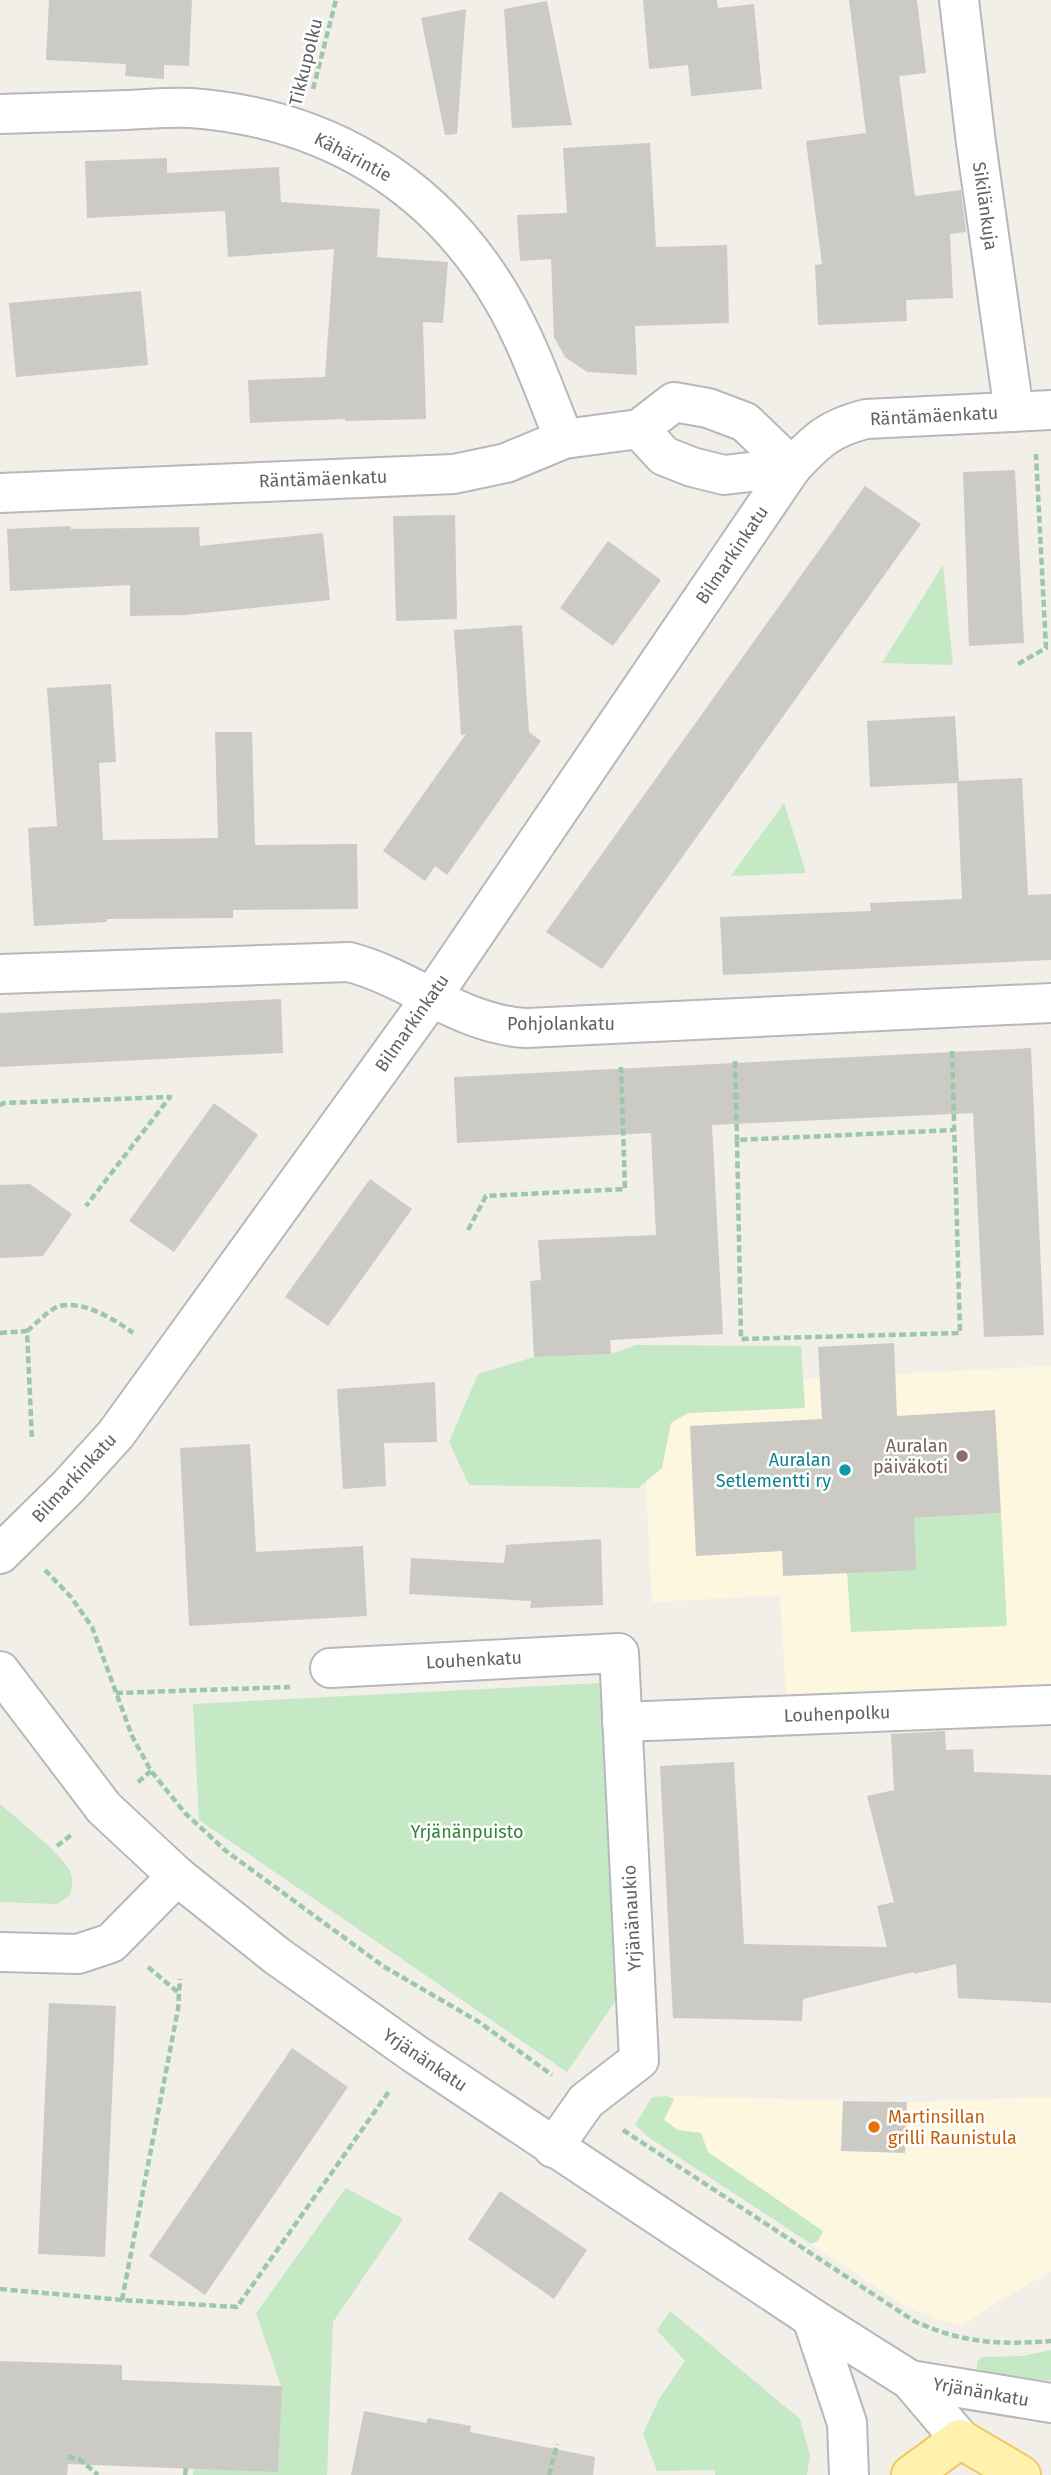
<svg xmlns="http://www.w3.org/2000/svg" width="1051" height="2475" font-family="'Fira Sans',sans-serif">
	<style>
		.commercial { fill: #fef7e0 }
		.green { fill: #c5e8c5 }
		.building { fill: #cccac5 }
		.lines { fill: none; stroke-linecap: round; stroke-linejoin: round }
		.minor-casing { stroke: #b5b8bc; stroke-width: 42 }
		.major-casing { stroke: #f2c960; stroke-width: 42 }
		.path { stroke: #9cc7a9; stroke-width: 4.5; stroke-dasharray: 7 3.5; stroke-linecap: butt }
		.minor { stroke: #fff; stroke-width: 38 }
		.major { stroke: #fff2af; stroke-width: 38 }
		.education-dot { fill: #8d6e63; stroke: #fff; stroke-width: 2.5 }
		.culture-dot { fill: #0f9aa8; stroke: #fff; stroke-width: 2.5 }
		.food-dot { fill: #e8710a; stroke: #fff; stroke-width: 2.5 }
		.labels { text-anchor: middle; stroke-width: 5; stroke-linejoin: round; paint-order: stroke }
		.street-label { font-size: 18px; fill: #5f6368; stroke: #fff }
		.education-label { font-size: 18px; fill: #785e54; stroke: #fff; text-anchor: end }
		.culture-label { font-size: 18px; fill: #0d838f; stroke: #fff; text-anchor: end }
		.park-label { font-size: 18px; fill: #348238; stroke: #fff }
		.food-label { font-size: 18px; fill: #c56008; stroke: #fff; text-anchor: start }
	</style>
	<rect width="100%" height="100%" fill="#f1efe8"/>
	<g class="commercial">
		<path d="M1051 1366V1684L786 1696 780 1595 652 1602 641 1387Z"/>
		<path d="M667 2096 907 2102 1051 2097V2271L986 2309 963 2326 935 2319 903 2305 651 2139 635 2125 652 2097Z"/>
	</g>
	<g class="green">
		<path d="M943 565 953 665 882 663Z"/>
		<path d="M784 803 806 873 731 876Z"/>
		<path d="M636 1345 801 1346 805 1408 688 1413 671 1423 662 1468 638 1488 469 1485 449 1442 478 1374 534 1357 611 1354Z"/>
		<path d="M1001 1513 1007 1626 851 1632 847 1573 914 1518Z"/>
		<path d="M602 1683 618 1997 567 2072 199 1820 193 1704Z"/>
		<path d="M0 1804C18 1820 56 1849 68 1868 74 1877 73 1885 70 1895L57 1904 0 1902Z"/>
		<path d="M667 2096 674 2099 664 2120 678 2130 701 2133 708 2152 823 2231 818 2241 811 2244 651 2139 635 2125 652 2097Z"/>
		<path d="M346 2188 403 2219 333 2322 327 2475H193L194 2469 278 2471 281 2386 256 2313Z"/>
		<path d="M670 2311 800 2419 810 2455 807 2475H715V2470L657 2471 643 2434 659 2399 685 2361 657 2330Z"/>
		<path d="M1051 2350V2380C1026 2382 1001 2376 977 2369V2362L982 2357 1023 2356Z"/>
	</g>
	<g class="building">
		<path d="M49 0H192L189 66 164 65V79L125 76 126 64 46 60Z"/>
		<path d="M643 0H717L718 8 754 4 762 89 691 96 688 65 649 69Z"/>
		<path d="M849 0H917L926 73 899 76 915 196 961 190 966 232 950 234 953 298 906 300 907 321 818 325 815 265 822 264 806 141 866 133Z"/>
		<path d="M547 1 572 125 512 128 504 9Z"/>
		<path d="M466 9 457 134 445 135 421 18Z"/>
		<path d="M650 143 656 247 727 245 729 323 635 326 637 375 587 372 565 357 554 337 551 259 520 261 517 215 567 213 563 148Z"/>
		<path d="M167 158V173L279 167 281 202 380 209 377 257 448 262 443 323 423 322 426 419 345 421V419L250 423 248 380 325 377 334 249 228 257 225 211 87 218 85 161Z"/>
		<path d="M141 291 148 365 16 377 9 303Z"/>
		<path d="M1015 470 1024 643 969 646 963 472Z"/>
		<path d="M865 486 921 524 602 969 546 932Z"/>
		<path d="M455 515 457 619 396 621 393 516Z"/>
		<path d="M70 526 71 529 199 527 200 546 323 533 330 600 185 615 130 616V585L10 591 7 529Z"/>
		<path d="M608 541 661 580 613 646 560 608Z"/>
		<path d="M522 625 529 732 541 741 447 875 435 866 425 881 383 851 466 734 461 735 454 630Z"/>
		<path d="M111 684 116 762 99 763 103 840 218 838 215 732H252L255 845 357 844 358 909 233 910V918L107 919V922L34 926 28 828 57 826 47 688Z"/>
		<path d="M955 716 959 781 1022 778 1028 895 1051 894V960L723 975 720 917 871 911 870 903 962 899 957 783 870 787 867 721Z"/>
		<path d="M281 999 283 1053 0 1067V1013Z"/>
		<path d="M1031 1048 1044 1335 984 1337 973 1113 712 1125 723 1334 610 1340 611 1354 534 1357 530 1281 541 1280 538 1240 656 1235 651 1133 457 1143 454 1077Z"/>
		<path d="M214 1103 258 1135 174 1252 129 1221Z"/>
		<path d="M370 1179 412 1209 328 1326 285 1297Z"/>
		<path d="M30 1184 72 1214 43 1256 0 1258V1185Z"/>
		<path d="M894 1343 897 1416 995 1410 1001 1513 914 1518 916 1570 783 1576 782 1551 696 1556 690 1426 822 1419 818 1347Z"/>
		<path d="M435 1382 437 1442 384 1443 386 1486 343 1489 337 1389Z"/>
		<path d="M250 1444 256 1552 363 1546 367 1616 189 1626 180 1448Z"/>
		<path d="M601 1539 603 1605 530 1608 531 1601 409 1594 411 1558 504 1563 506 1545Z"/>
		<path d="M945 1731 946 1750 973 1749 974 1772 1051 1775V2003L958 1998 956 1964 914 1974V1972L803 1999 802 2021 673 2018 660 1766 734 1762 744 1944 887 1947 877 1906 894 1902 867 1796 894 1790 891 1734Z"/>
		<path d="M49 2003 116 2006 105 2257 38 2254Z"/>
		<path d="M292 2048 348 2087 205 2295 149 2256Z"/>
		<path d="M843 2101 907 2102 905 2153 841 2151Z"/>
		<path d="M500 2191 587 2250 554 2299 468 2239Z"/>
		<path d="M0 2361 122 2365V2380L282 2386 278 2472 68 2464 67 2475H0Z"/>
		<path d="M364 2411 426 2423 428 2418 471 2426 470 2432 595 2457 593 2475H351Z"/>
	</g>
	<g class="lines">
		<g class="minor-casing">
			<g id="minor">
				<path d="M959 0 976 143 1014 412"/>
				<path d="M0 114C42 113 85 111 127 110 148 109 170 107 191 108 325 118 434 182 502 298 528 342 545 392 564 439"/>
				<path d="M639 429 664 456 692 467 724 475 792 467"/>
				<path d="M0 493 454 474 506 463 564 439 639 429 674 402 708 408 745 422 792 467"/>
				<path d="M0 974 349 962C411 978 461 1025 527 1028L1051 1003"/>
				<path d="M0 1554 68 1487 116 1434 431 998 792 467C817 440 830 428 866 419L1051 410"/>
				<path d="M330 1668 619 1653 639 2060 586 2101 553 2148"/>
				<path d="M0 1671 104 1808 177 1876 277 1956 415 2054 812 2318 910 2380 960 2439"/>
				<path d="M622 1722 1051 1705"/>
				<path d="M0 1952 78 1954 111 1943 177 1876"/>
				<path d="M812 2318 847 2423 849 2475"/>
				<path d="M910 2380 1051 2403"/>
			</g>
		</g>
		<g class="major-casing">
			<path id="major" d="M911 2475 960 2439 1021 2475"/>
		</g>
		<g class="path">
			<path d="M313 89 336 0"/>
			<path d="M1018 664 1046 648 1036 454"/>
			<path d="M952 1051 960 1333 741 1339 737 1140 954 1130"/>
			<path d="M735 1061 737 1140"/>
			<path d="M0 1106 3 1103 170 1097 86 1206"/>
			<path d="M468 1230 486 1196 625 1189 621 1067"/>
			<path d="M27 1331C36 1324 47 1311 57 1307 80 1298 116 1320 133 1333"/>
			<path d="M0 1333 27 1331 32 1440"/>
			<path d="M45 1570 71 1597 92 1627 132 1736 151 1771 185 1813 226 1851 383 1966 479 2022 552 2075"/>
			<path d="M116 1693 290 1687"/>
			<path d="M138 1782 151 1771"/>
			<path d="M57 1846 71 1835"/>
			<path d="M148 1967 179 1993"/>
			<path d="M623 2130 914 2321C962 2343 999 2345 1051 2341"/>
			<path d="M0 2289 122 2300 237 2307 390 2090"/>
			<path d="M122 2300 178 2009 180 1979"/>
			<path d="M68 2457 79 2459 98 2475"/>
			<path d="M185 2475 186 2468"/>
			<path d="M549 2475 557 2444"/>
		</g>
		<use href="#minor" class="minor"/>
		<use href="#major" class="major"/>
	</g>
	<circle class="education-dot" cx="962" cy="1456" r="7"/>
	<circle class="culture-dot" cx="845" cy="1470" r="7"/>
	<circle class="food-dot" cx="874" cy="2127" r="7"/>
	<g class="labels">
		<g class="street-label">
			<text transform="translate(306 62) rotate(-76)" y="6">Tikkupolku</text>
			<text transform="translate(353 157) rotate(28)" y="6">Kähärintie</text>
			<text transform="translate(985 206) rotate(82)" y="6">Sikilänkuja</text>
			<text transform="translate(934 416) rotate(-3)" y="6">Räntämäenkatu</text>
			<text transform="translate(323 479) rotate(-2)" y="6">Räntämäenkatu</text>
			<text transform="translate(732 555) rotate(-56)" y="6">Bilmarkinkatu</text>
			<text transform="translate(412 1023) rotate(-55)" y="6">Bilmarkinkatu</text>
			<text x="561" y="1030">Pohjolankatu</text>
			<text transform="translate(74 1478) rotate(-47)" y="6">Bilmarkinkatu</text>
			<text transform="translate(474 1660) rotate(-3)" y="6">Louhenkatu</text>
			<text transform="translate(837 1714) rotate(-2)" y="6">Louhenpolku</text>
			<text transform="translate(632 1918) rotate(-93)" y="6">Yrjänänaukio</text>
			<text transform="translate(425 2060) rotate(34)" y="6">Yrjänänkatu</text>
			<text transform="translate(981 2392) rotate(10)" y="6">Yrjänänkatu</text>
		</g>
		<g class="education-label">
			<text x="948" y="1452">Auralan<tspan x="948" dy="21">päiväkoti</tspan></text>
		</g>
		<g class="culture-label">
			<text x="831" y="1466">Auralan<tspan x="831" dy="21">Setlementti ry</tspan></text>
		</g>
		<g class="park-label">
			<text x="467" y="1838">Yrjänänpuisto</text>
		</g>
		<g class="food-label">
			<text x="888" y="2123">Martinsillan<tspan x="888" dy="21">grilli Raunistula</tspan></text>
		</g>
	</g>
</svg>
